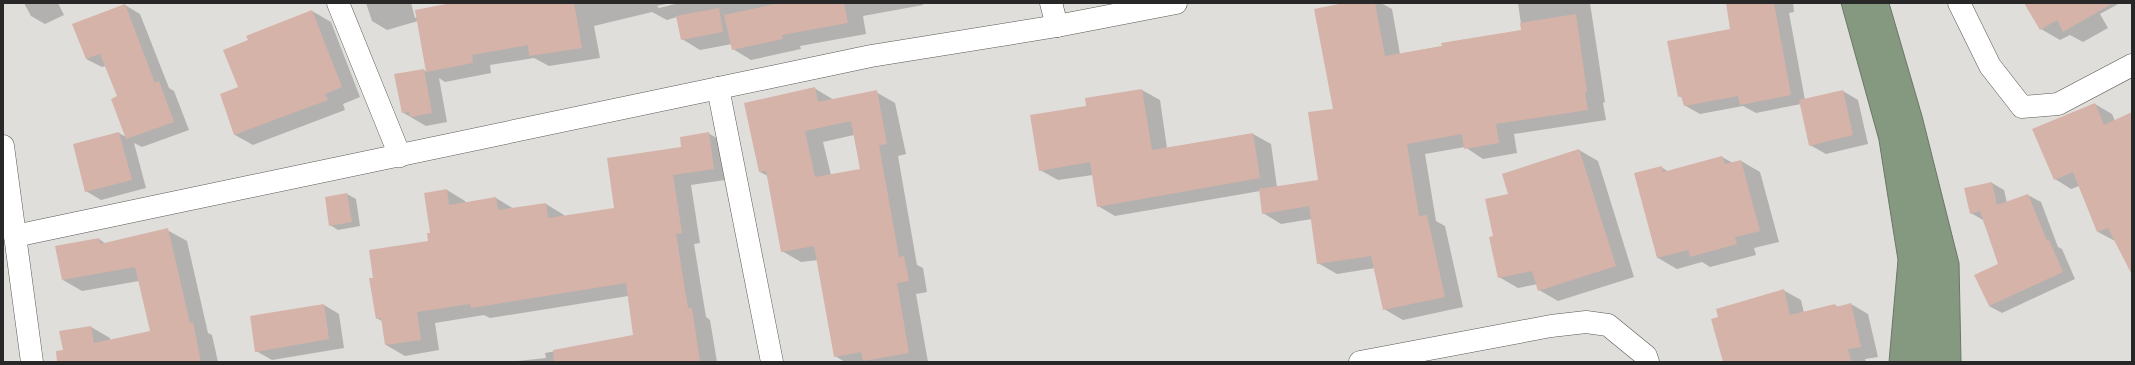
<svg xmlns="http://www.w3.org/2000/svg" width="2135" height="365" font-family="Ubuntu,sans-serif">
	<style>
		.water { fill: #859980; stroke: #697766 }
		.shadow { fill: #0003; fill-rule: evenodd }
		.building { fill: #d6b3a9; fill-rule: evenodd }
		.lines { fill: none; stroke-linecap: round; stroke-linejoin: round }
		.street-casing { stroke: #5a5856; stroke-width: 23 }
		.street { stroke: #fff; stroke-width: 22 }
	</style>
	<rect width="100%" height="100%" fill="#e0dedb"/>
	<path class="water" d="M1841 3H1889L1922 116 1959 263 1961 362H1889L1898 260 1879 140Z"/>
	<g class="shadow">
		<path d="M24 3H58L64 15 45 24 31 16Z"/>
		<path d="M366 3H411L415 18 457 3H671L657 6 659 8 679 3H923V5L863 16 866 34 800 46 801 49 751 60 733 49 732 44 700 50 682 39 677 17 667 20 652 12 594 26 600 58 549 66 534 58 490 65 491 73 445 82 439 78 447 122 426 126 402 112 396 75 424 70 427 72 418 21 387 30 372 21Z"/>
		<path d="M1350 3H1381L1392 9 1400 54 1522 31 1518 3H1590L1605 102 1603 103 1606 120 1514 134 1517 153 1483 159 1465 147 1425 154 1436 221 1445 226 1463 307 1403 320 1384 309 1375 268 1337 274 1318 263 1312 219 1281 224 1263 213 1260 191 1115 216 1098 206 1093 175 1058 180 1040 170 1088 106 1142 90 1160 100 1167 148 1253 134 1271 144 1277 187 1319 181 1334 110Z"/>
		<path d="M1727 3H1793L1794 12 1789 13 1805 100 1843 91 1858 100 1868 144 1826 154 1810 145 1801 104 1756 113 1743 106 1700 114 1684 105 1683 98 1679 96 1732 30Z"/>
		<path d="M2026 3H2120L2100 14 2108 28 2083 42 2070 35 2060 40 2041 29Z"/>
		<path d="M125 5 140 14 169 88 174 91 189 130 142 147 134 143 146 188 101 200 86 191 119 133 126 137 119 97 106 66 102 67 86 59Z"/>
		<path d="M312 11 331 22 360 97 343 104 345 110 253 145 235 135 249 41Z"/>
		<path d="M814 88 834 100 876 92 895 103 906 154 898 156 917 265 923 268 927 292 916 294 928 362H845L835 356 818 260 801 262 782 251 768 176 760 172ZM854 135 861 170 831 175 823 142Z"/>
		<path d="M2095 104 2112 114 2115 121 2132 114V273L2115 241 2098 232 2079 186 2071 189 2055 179Z"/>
		<path d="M708 133 727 144 732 179 691 185 700 243 694 244 706 317 710 320 717 362H508L546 358 545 353 635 336 628 296 490 318 484 315 435 323 439 350 405 356 386 345 383 322 377 318 374 278 429 242 447 190 465 201 466 203 496 198 514 209 546 204 564 215V217L615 209 682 148Z"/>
		<path d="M1579 150 1598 161 1634 277 1558 301 1539 290 1538 284 1518 288 1499 277 1494 237 1509 195 1503 174Z"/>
		<path d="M1722 157 1733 163 1741 161 1760 172 1779 242 1754 248 1756 255 1710 267 1702 262 1677 269 1658 258 1661 167 1669 172Z"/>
		<path d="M1992 183 2004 190 2007 203 2028 195 2041 202 2058 247 2062 249 2075 279 2002 313 1989 306 2000 264 1983 220 1971 213Z"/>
		<path d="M347 194 356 199 360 226 338 230 330 225Z"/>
		<path d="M167 230 187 241 208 333 212 335 218 362H66L91 327 110 338V341L152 332 139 281 82 291 63 280 99 239 106 244Z"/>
		<path d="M1783 290 1801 300 1804 313 1835 305 1838 307 1851 304 1868 314 1878 357 1865 359 1866 362H1721L1723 361 1719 317Z"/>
		<path d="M324 305 339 314 344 348 272 360 256 351Z"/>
	</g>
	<g class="building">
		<path d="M451 3H574L582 48 529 56 528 45 472 55 473 63 426 72 415 10Z"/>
		<path d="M780 3H844L848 23 782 35 783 39 732 50 724 15Z"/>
		<path d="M1344 3H1375L1385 56 1442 46 1441 43 1521 30 1520 23 1576 14 1587 92 1585 93 1588 110 1496 124 1499 143 1464 149 1462 134 1407 144 1419 216 1427 215 1445 297 1383 310 1371 256 1317 264 1309 206 1262 214 1259 189 1318 180 1308 112 1333 109 1314 9Z"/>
		<path d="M1726 3H1774L1791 95 1740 105 1738 96 1684 106 1681 96 1678 97 1667 41 1730 29Z"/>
		<path d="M2024 3H2113L2063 32 2057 20 2040 30Z"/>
		<path d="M125 4 155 83 159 81 174 122 126 139 111 99 117 96 100 54 86 59 72 24Z"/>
		<path d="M719 8 723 32 681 40 676 16Z"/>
		<path d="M312 10 342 87 325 94 328 100 234 135 220 94 238 87 223 50 248 40 246 36Z"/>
		<path d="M424 69 432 113 410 117 409 112 402 113 394 74Z"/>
		<path d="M815 87 818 102 877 90 887 144 879 145 899 257 904 256 909 281 897 283 909 353 863 361 861 352 834 357 814 246 781 252 766 171 759 172 744 103ZM851 121 860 169 815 177 805 131Z"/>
		<path d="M1142 89 1152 150 1253 133 1260 178 1097 207 1090 162 1039 171 1030 115 1086 106 1085 98Z"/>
		<path d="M1843 90 1853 135 1809 146 1799 100Z"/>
		<path d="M2095 103 2104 125 2132 112V275L2108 228 2097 232 2073 172 2054 180 2032 129Z"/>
		<path d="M119 132 132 180 85 192 73 144Z"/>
		<path d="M709 132 714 169 673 175 682 233 676 234 688 308H692L700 362H554L553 350 633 335 626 283 471 308 470 304 417 312 421 340 385 345 381 318 376 319 369 278H373L369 250 428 241 427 233H430L424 193 447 189 449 205 496 197 498 210 546 203 548 218 614 208 607 158 681 147 680 137Z"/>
		<path d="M1579 149 1616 266 1538 291 1532 271 1498 278 1489 237 1493 236 1485 199 1508 194 1502 174Z"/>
		<path d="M1722 156 1725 164 1741 160 1760 231 1735 237 1737 244 1690 257 1688 250 1657 258 1634 173 1662 166 1663 172Z"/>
		<path d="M1992 182 1997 205 2028 194 2047 241 2049 240 2063 272 1989 306 1974 275 1998 264 1980 211 1970 214 1964 188Z"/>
		<path d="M347 193 352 222 329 226 325 197Z"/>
		<path d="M168 228 190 323 193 322 201 362H57L56 351 63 350 59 331 91 326 94 343 150 331 135 267 62 280 55 246 99 238 100 244Z"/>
		<path d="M1784 289 1790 315 1835 304 1836 307 1851 303 1861 347 1848 349 1851 362H1723L1711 319 1718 317 1716 309Z"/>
		<path d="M324 304 329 339 255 352 250 316Z"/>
	</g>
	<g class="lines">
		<g class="street-casing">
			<g id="street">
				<path d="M338 3 400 156"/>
				<path d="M1051 3 1057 26"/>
				<path d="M1959 3 1990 66 2022 107 2058 104 2132 65"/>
				<path d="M718 88 772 362"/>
				<path d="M3 146 32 362"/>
				<path d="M15 236 871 56 1057 26 1176 3"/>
				<path d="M1360 362 1551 326 1586 322 1608 325 1646 356 1648 362"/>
			</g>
		</g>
		<use href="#street" class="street"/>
	</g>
	<rect width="2135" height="365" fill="none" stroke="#292828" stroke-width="8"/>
</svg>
